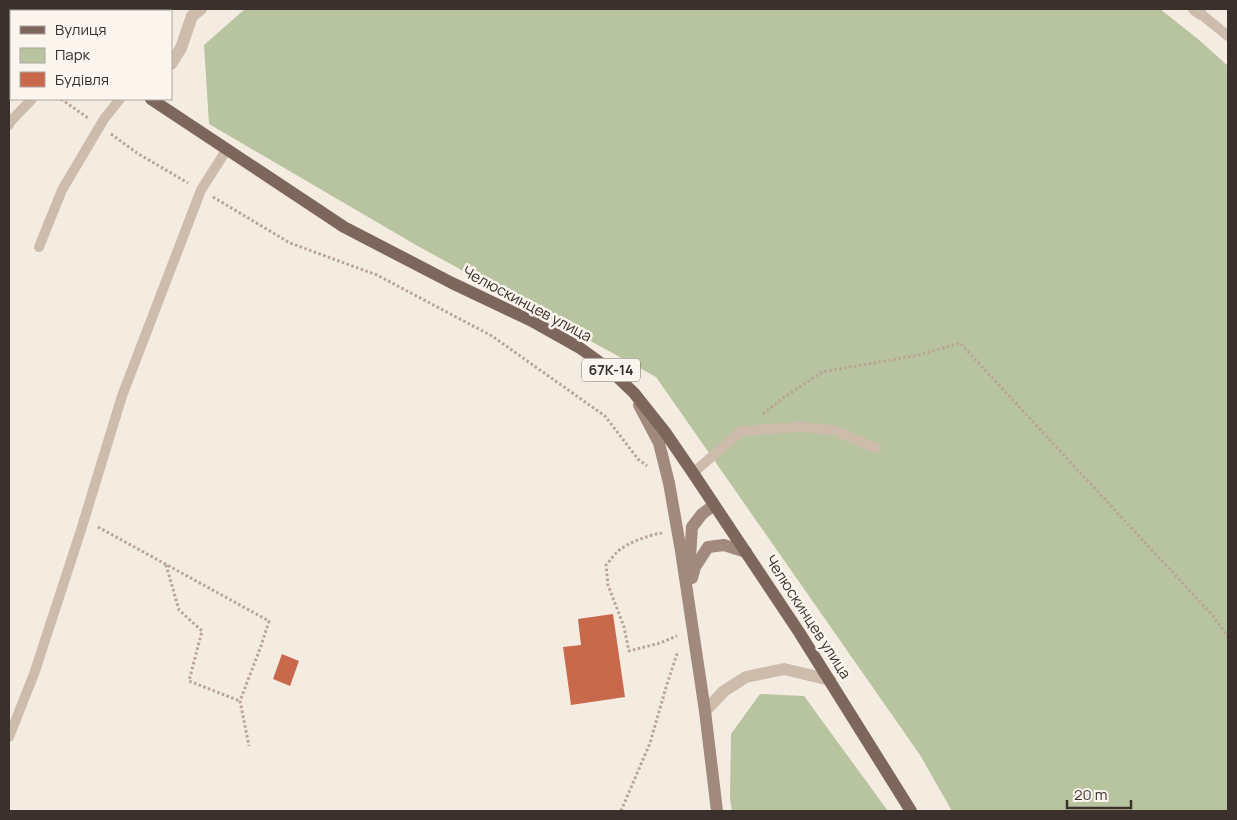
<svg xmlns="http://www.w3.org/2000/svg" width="1237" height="820" font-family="Manrope,sans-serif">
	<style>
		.green { fill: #b8c4a0 }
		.building { fill: #c8694b }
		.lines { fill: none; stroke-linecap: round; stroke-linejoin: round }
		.path { stroke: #b9a596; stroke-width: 3; stroke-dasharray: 2.5 2.5; stroke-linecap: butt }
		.service { stroke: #cdbbac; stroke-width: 10 }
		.minor { stroke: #cdbbac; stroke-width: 12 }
		.tertiary { stroke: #cdbbac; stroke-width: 12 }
		.secondary { stroke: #a18a7d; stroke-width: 12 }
		.primary { stroke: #7d675c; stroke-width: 12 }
		.labels { text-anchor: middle; stroke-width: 5; stroke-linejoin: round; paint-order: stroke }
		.shield { fill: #fbf5ee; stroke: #756b66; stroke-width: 1 }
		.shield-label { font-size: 14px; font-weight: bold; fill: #3b302b }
		.street-label { font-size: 15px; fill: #3b302b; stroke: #fbf5ee }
	</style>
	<rect width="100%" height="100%" fill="#f4ebe1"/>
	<g class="green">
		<path d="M64 9H157V11H68Z"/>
		<path d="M245 9H1160L1198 39 1228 66V811H952L920 755 656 377 416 245 209 124 204 45Z"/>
		<path d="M760 694 804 696 888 811H732L730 799 731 734Z"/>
	</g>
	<g class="building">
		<path d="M613 614 625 697 571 705 563 647 581 645 578 619Z"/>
		<path d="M282 654 299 661 290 686 273 679Z"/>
	</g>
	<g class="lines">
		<g class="path">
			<path d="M9 62 11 64"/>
			<path d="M61 99 88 118"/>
			<path d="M111 134 137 153 188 183"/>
			<path d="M213 197 290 243 377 275 492 336 605 416 638 459 647 466"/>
			<path d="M763 414 783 398 822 372 919 355 960 343 1213 616 1228 637"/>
			<path d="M98 527 269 621 261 646 240 701 249 746"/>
			<path d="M662 533C648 535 627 543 617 552 613 556 610 561 606 565L608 585 624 627 629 651 660 643 677 636"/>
			<path d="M166 565 179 610 202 631 189 681 240 701"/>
			<path d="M621 811 650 743 667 684 678 651"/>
		</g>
		<g class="service">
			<path d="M1201 14 1228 36"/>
			<path d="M9 125 10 122 32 99"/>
			<path d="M39 247 62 190 104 119 120 99"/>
			<path d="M693 473 741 431 800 427 833 430 876 448"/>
			<path d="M9 737 34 674 81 530 122 396 201 190 227 149"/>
		</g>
		<path class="minor" d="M705 711 724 691 746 677 784 669 830 680"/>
		<g class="tertiary">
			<path d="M1194 9 1201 14"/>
			<path d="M171 64 181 48 192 16 201 9"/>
		</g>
		<g class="secondary">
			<path d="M639 405 659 443 669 483 681 551 705 711 717 811"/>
			<path d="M689 572 692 527 702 514 714 505"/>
			<path d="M692 578 695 567 708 547 724 545 746 552"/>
		</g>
		<g class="primary">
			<path d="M27 9 30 11"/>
			<path d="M151 99 344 227 452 283 532 321 580 348 609 369 634 393 665 432 693 473 799 632 911 811"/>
		</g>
	</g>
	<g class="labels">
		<rect class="shield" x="582" y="358.5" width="58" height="23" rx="4"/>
		<g class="shield-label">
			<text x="611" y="375">67К-14</text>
		</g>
		<g class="street-label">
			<text transform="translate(527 304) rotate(28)" y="5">Челюскинцев улица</text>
			<text transform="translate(808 617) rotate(57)" y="5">Челюскинцев улица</text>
		</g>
	</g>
	<rect width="1237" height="820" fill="none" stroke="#3b302b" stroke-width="20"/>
	<rect x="10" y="10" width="162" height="90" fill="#fbf5ee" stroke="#aea6a0"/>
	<rect x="20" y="26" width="25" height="8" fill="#7d675c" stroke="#aea6a0"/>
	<text x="55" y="35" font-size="15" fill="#3b302b">Вулиця</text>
	<rect x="20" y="48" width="25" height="15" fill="#b8c4a0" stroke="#aea6a0"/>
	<text x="55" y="60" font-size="15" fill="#3b302b">Парк</text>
	<rect x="20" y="72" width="25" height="15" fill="#c8694b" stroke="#aea6a0"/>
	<text x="55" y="85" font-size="15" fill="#3b302b">Будівля</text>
	<path d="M1067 800v8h64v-8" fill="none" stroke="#3b302b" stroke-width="2.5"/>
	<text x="1074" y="800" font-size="15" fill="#3b302b" stroke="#fbf5ee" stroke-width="4" paint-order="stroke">20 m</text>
</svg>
